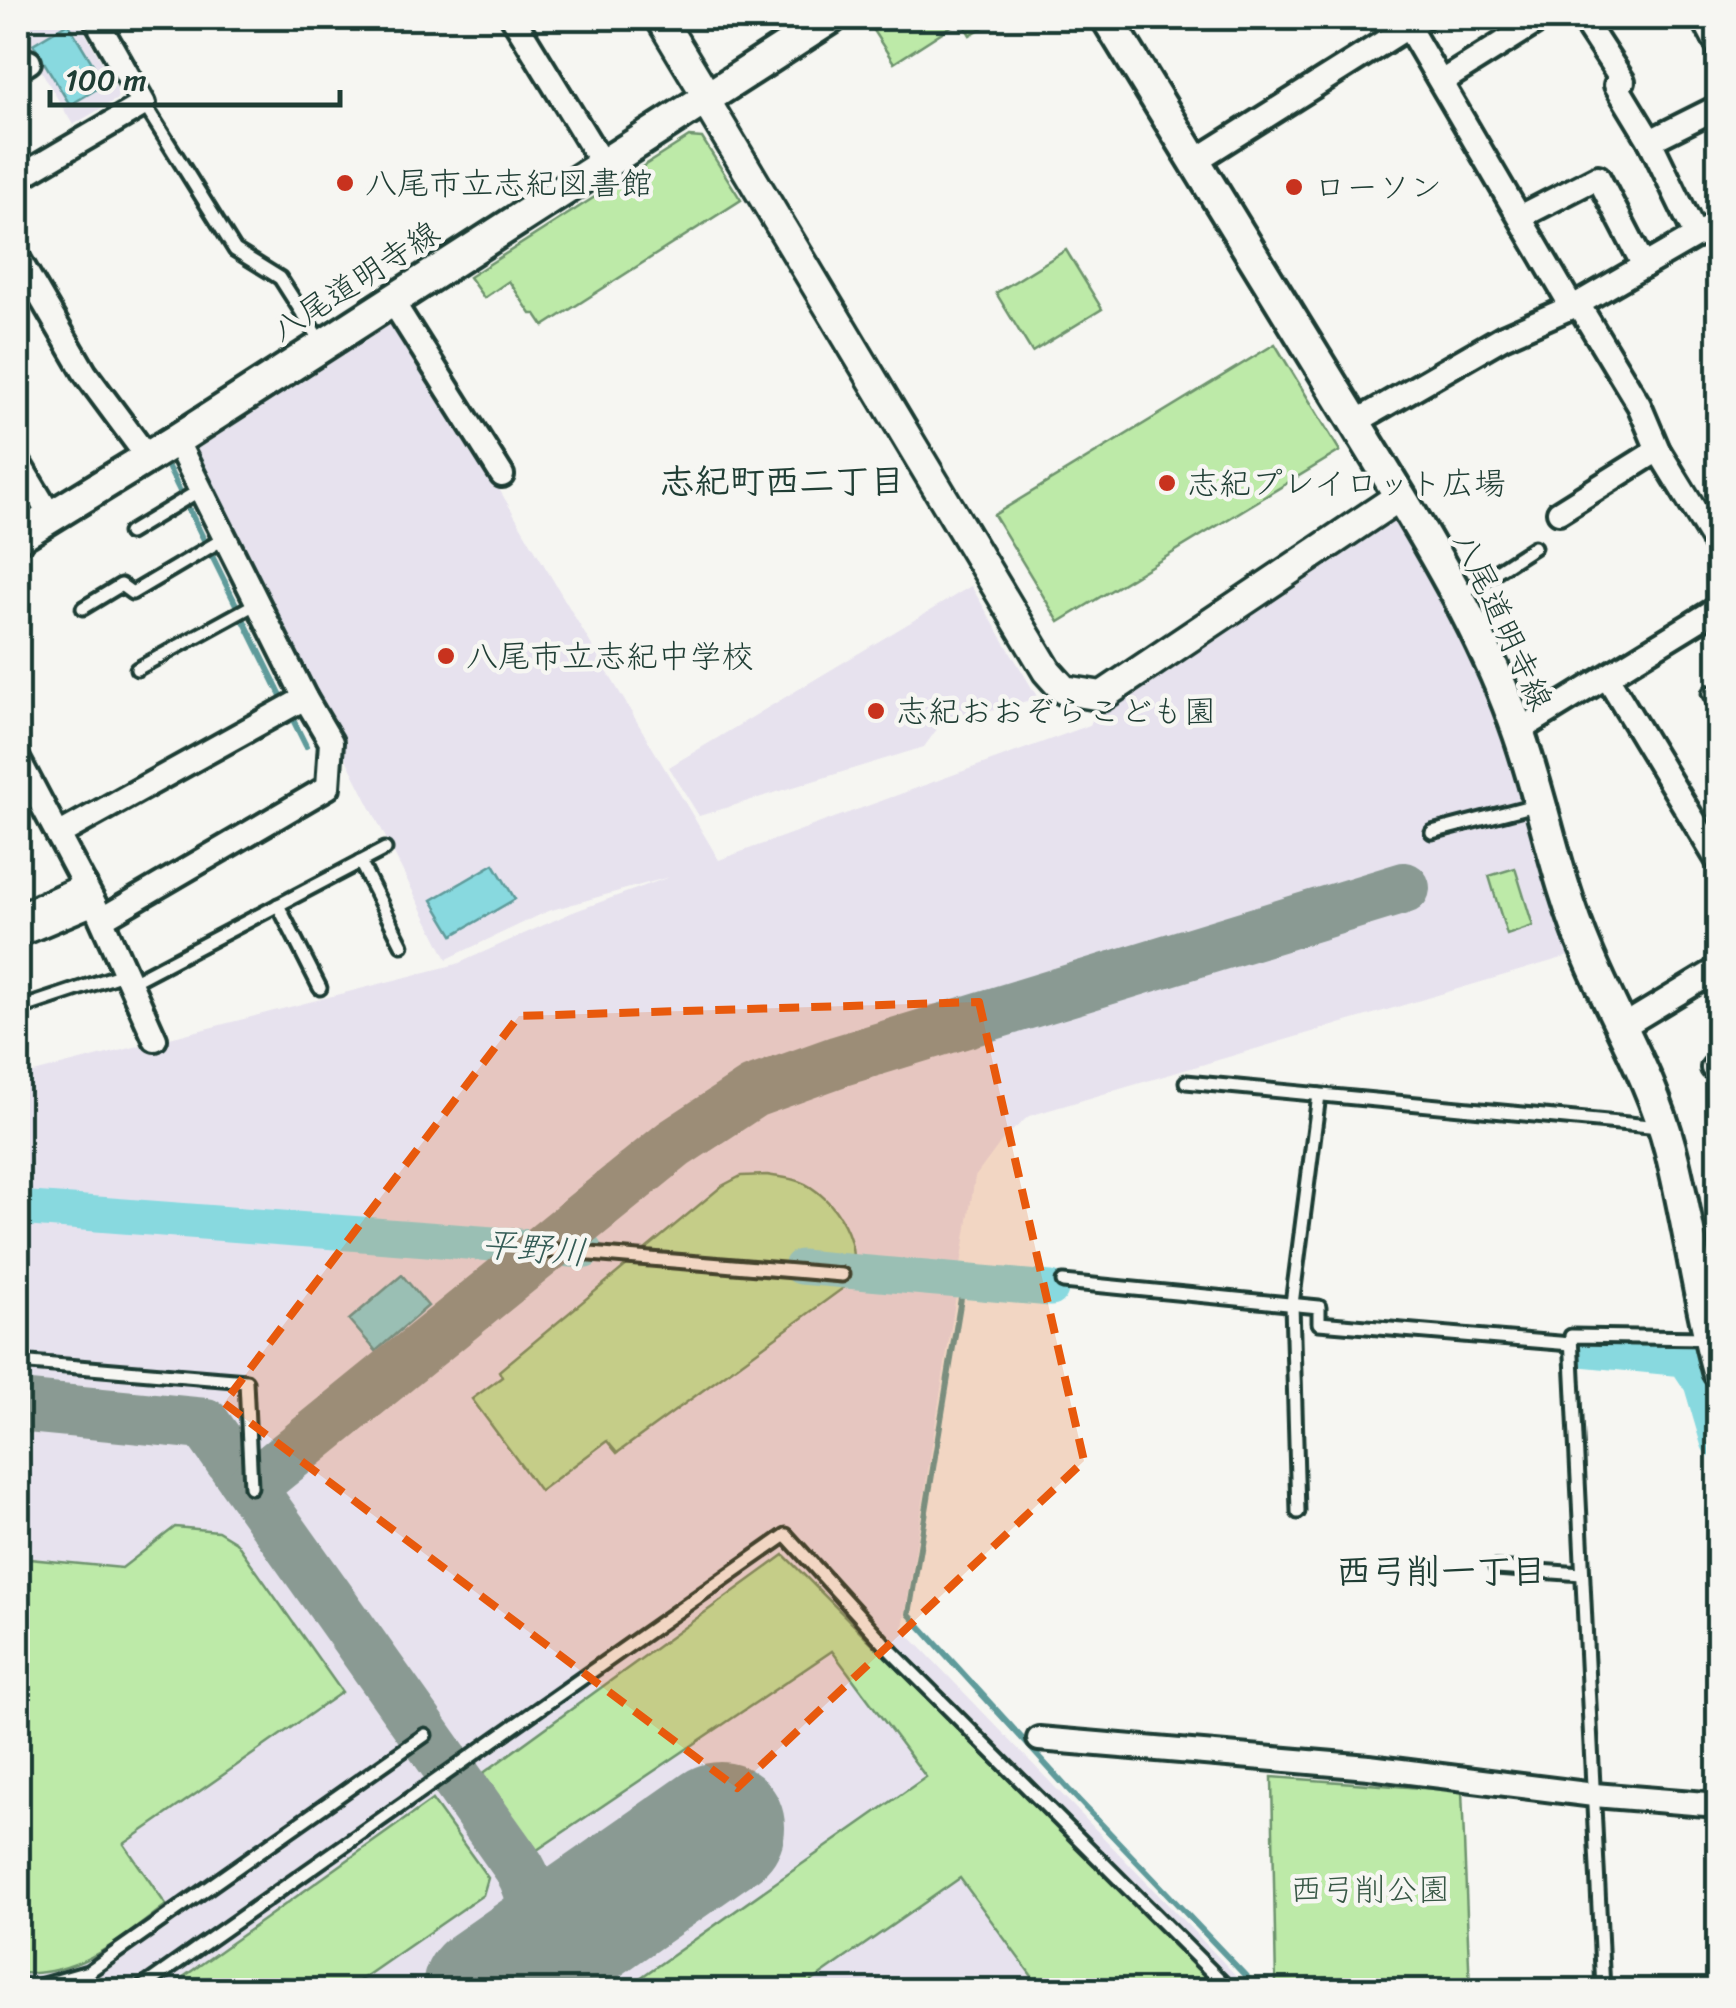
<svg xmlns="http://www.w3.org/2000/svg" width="1736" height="2008" font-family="Sriracha,'Klee One',sans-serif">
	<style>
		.built { fill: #e7e2ee }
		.green { fill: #bdeaa8; stroke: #6e946e; stroke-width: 2.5 }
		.water { fill: #88d9df; stroke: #5e9b9b; stroke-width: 2.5 }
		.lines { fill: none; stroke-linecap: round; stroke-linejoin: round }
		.stream { stroke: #5e9b9b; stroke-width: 6 }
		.river { stroke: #88d9df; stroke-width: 35 }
		.taxiway { stroke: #8a9a93; stroke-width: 52 }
		.runway { stroke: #8a9a93; stroke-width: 130 }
		.service-casing { stroke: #1f3d34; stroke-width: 19 }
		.minor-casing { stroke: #1f3d34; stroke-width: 30 }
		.tertiary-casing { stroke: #1f3d34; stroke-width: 35 }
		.secondary-casing { stroke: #1f3d34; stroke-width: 38 }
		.service { stroke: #f6f6f2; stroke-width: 11 }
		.minor { stroke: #f6f6f2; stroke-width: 22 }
		.tertiary { stroke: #f6f6f2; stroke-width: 28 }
		.secondary { stroke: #f6f6f2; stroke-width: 30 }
		.marked { fill: #e8590c; fill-opacity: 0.2; stroke: #e8590c; stroke-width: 8; stroke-dasharray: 20 12; stroke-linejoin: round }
		.poi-dot { fill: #c8321e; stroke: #f6f6f2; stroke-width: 4 }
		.labels { text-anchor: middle; stroke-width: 9; stroke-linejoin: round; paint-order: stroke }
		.poi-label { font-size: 32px; fill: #1f3d34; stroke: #f6f6f2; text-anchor: start }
		.street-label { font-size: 32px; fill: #1f3d34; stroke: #f6f6f2 }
		.park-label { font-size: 32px; fill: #375745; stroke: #f6f6f2 }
		.neighbourhood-label { font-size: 35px; font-weight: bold; fill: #1f3d34; stroke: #f6f6f2 }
		.water-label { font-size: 35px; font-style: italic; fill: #345c56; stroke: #f6f6f2 }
	</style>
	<rect width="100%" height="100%" fill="#f6f6f2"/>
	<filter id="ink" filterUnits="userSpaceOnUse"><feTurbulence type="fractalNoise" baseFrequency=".01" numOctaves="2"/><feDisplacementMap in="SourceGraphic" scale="20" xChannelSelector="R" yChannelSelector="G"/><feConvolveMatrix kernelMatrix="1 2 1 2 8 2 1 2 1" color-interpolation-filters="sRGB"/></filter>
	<g filter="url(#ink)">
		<g class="built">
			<path d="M18 18H77L118 91 117 99 73 125 28 48 18 54Z"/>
			<path d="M394 312 719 860 1090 725 1102 696 1400 496 1435 555 1586 951 1029 1116 1003 1139 975 1177 903 1629 1250 1990H18V1077L457 964 573 912 669 877 548 911 447 959 190 450V445Z"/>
			<path d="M971 586 1038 698 940 725 924 747 699 816 669 767Z"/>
		</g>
		<g class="green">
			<path d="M865 18H998L970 35 961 20 894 63Z"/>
			<path d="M689 137 702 138 741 200 544 326 536 314H531L509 281 484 298 469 277Z"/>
			<path d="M1066 250 1102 309 1032 352 996 293Z"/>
			<path d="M1275 344 1340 451 1059 622 994 515Z"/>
			<path d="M1515 868 1533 926 1507 935 1489 876Z"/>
			<path d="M767 1175C777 1177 789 1178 798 1181 835 1194 868 1250 846 1286L617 1453 607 1441 540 1491 472 1399 502 1377 499 1371 722 1186 741 1176Z"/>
			<path d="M175 1527 218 1531 236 1542 342 1692 124 1844 166 1905C120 1940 78 1977 18 1973V1558L122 1568Z"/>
			<path d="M784 1555 1218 1990H1042L960 1878 805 1986 806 1990H623L926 1777 832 1651 537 1850 482 1774Z"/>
			<path d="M1272 1777 1462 1791 1470 1990H1280L1276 1986Z"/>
			<path d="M432 1800 488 1878 483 1895 346 1990H165Z"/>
		</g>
		<g class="water">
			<path d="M68 23 105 84 70 105 33 44Z"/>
			<path d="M494 864 515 899 453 935 432 900Z"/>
			<path d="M402 1275 428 1306 376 1351 349 1320Z"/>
		</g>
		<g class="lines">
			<g class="stream">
				<path d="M169 469 306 746"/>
				<path d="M964 1280 909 1614 1068 1789 1259 1990"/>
			</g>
			<g class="river">
				<path d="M18 1208 585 1251"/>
				<path d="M801 1267 1051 1289"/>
				<path d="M1581 1349 1685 1359 1701 1383 1718 1441"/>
			</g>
			<g class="taxiway">
				<path d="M18 1406 205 1424 519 1867C542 1908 533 1928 517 1969"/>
				<path d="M251 1487 674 1144 753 1092 839 1061 1404 888"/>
			</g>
			<path class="runway" d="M487 1990 720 1827"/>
			<g class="service-casing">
				<g id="service">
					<path d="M1697 18 1718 58"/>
					<path d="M144 104 235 250 280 278 322 344"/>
					<path d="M129 533 200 490"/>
					<path d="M1458 596 1534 547"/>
					<path d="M83 608 121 585 132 593 225 538"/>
					<path d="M137 669 257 603"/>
					<path d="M1709 693 1718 709"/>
					<path d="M1432 832 1539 804"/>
					<path d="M360 862 402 945"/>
					<path d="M278 905 320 988"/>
					<path d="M130 983 385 849"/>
					<path d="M18 1009 126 973"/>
					<path d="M1186 1082 1660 1127"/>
					<path d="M543 1250 842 1275"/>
					<path d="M1063 1282 1319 1307V1323L1571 1344"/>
					<path d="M18 1362 246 1381 251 1487"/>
					<path d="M1298 1512 1292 1304 1319 1095"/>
					<path d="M1496 1568 1582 1574"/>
					<path d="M18 1984 36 1987 88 1972 425 1735"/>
					<path d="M138 1990 786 1535 892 1652 1230 1990"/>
					<path d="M1603 1990 1571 1336 1706 1338"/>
				</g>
			</g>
			<g class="minor-casing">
				<g id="minor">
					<path d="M513 18 603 165"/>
					<path d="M1403 18 1572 307"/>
					<path d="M1582 18 1623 81 1616 85 1650 141 1696 236"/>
					<path d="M18 69 29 62"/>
					<path d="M1441 82 1543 18"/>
					<path d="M1650 141 1718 107"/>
					<path d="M1195 161 1422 18"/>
					<path d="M18 178 144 104 95 18"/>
					<path d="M1520 217 1598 177 1644 266"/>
					<path d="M18 258 85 373 148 458"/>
					<path d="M391 299 502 475"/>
					<path d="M1578 304 1639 405 1658 450 1718 548"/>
					<path d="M1354 423 1503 337 1578 304 1718 223"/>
					<path d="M18 462 51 517"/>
					<path d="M1559 512 1658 450"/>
					<path d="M1607 677 1718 861"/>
					<path d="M1518 731 1718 608"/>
					<path d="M18 759 94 903 155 1039"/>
					<path d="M58 835 305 698"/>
					<path d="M18 916 85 885"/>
					<path d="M102 919 328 787 331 742 305 698 176 440"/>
					<path d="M18 935 94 903"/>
					<path d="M1624 1026 1718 969"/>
					<path d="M1713 1068 1718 1064"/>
					<path d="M1039 1739 1369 1767 1594 1795 1718 1805"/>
				</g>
			</g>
			<g class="tertiary-casing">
				<g id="tertiary">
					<path d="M660 18 707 96"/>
					<path d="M704 98 1047 671 1064 690 1102 696 1400 496"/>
				</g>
			</g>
			<g class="secondary-casing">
				<g id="secondary">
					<path d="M1107 18 1400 496C1446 572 1490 650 1519 734 1544 806 1557 882 1587 952 1615 1020 1651 1076 1670 1148 1689 1222 1698 1298 1718 1371"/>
					<path d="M18 537 176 440 831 18"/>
				</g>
			</g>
			<use href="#service" class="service"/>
			<use href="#minor" class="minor"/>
			<use href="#tertiary" class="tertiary"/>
			<use href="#secondary" class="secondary"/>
		</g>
	</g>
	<path class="marked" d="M979 1002 1084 1461 737 1788 224 1403 519 1016Z"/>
	<g class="poi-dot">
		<circle cx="345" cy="183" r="10"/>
		<circle cx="1294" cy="187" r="10"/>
		<circle cx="1167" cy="483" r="10"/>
		<circle cx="446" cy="656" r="10"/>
		<circle cx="876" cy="711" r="10"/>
	</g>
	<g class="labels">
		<g class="poi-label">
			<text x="365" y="194">八尾市立志紀図書館</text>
			<text x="1314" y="198">ローソン</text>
			<text x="1187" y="494">志紀プレイロット広場</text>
			<text x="466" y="667">八尾市立志紀中学校</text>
			<text x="896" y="722">志紀おおぞらこども園</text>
		</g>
		<g class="street-label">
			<text transform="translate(355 281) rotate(-33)" y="11">八尾道明寺線</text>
			<text transform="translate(1503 621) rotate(65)" y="11">八尾道明寺線</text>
		</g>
		<g class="park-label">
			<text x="1370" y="1900">西弓削公園</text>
		</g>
		<g class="neighbourhood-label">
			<text x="782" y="493">志紀町西二丁目</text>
			<text x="1441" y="1583">西弓削一丁目</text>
		</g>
		<g class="water-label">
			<text transform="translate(534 1248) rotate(5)" y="12">平野川</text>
		</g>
	</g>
	<rect width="1736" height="2008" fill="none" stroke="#f6f6f2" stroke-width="60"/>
	<rect x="30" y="30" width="1676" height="1948" fill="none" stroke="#1f3d34" stroke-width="4" filter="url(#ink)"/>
	<path d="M50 90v15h290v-15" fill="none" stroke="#1f3d34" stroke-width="5"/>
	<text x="65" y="90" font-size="30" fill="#1f3d34" stroke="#f6f6f2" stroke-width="8" paint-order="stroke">100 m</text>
</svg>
